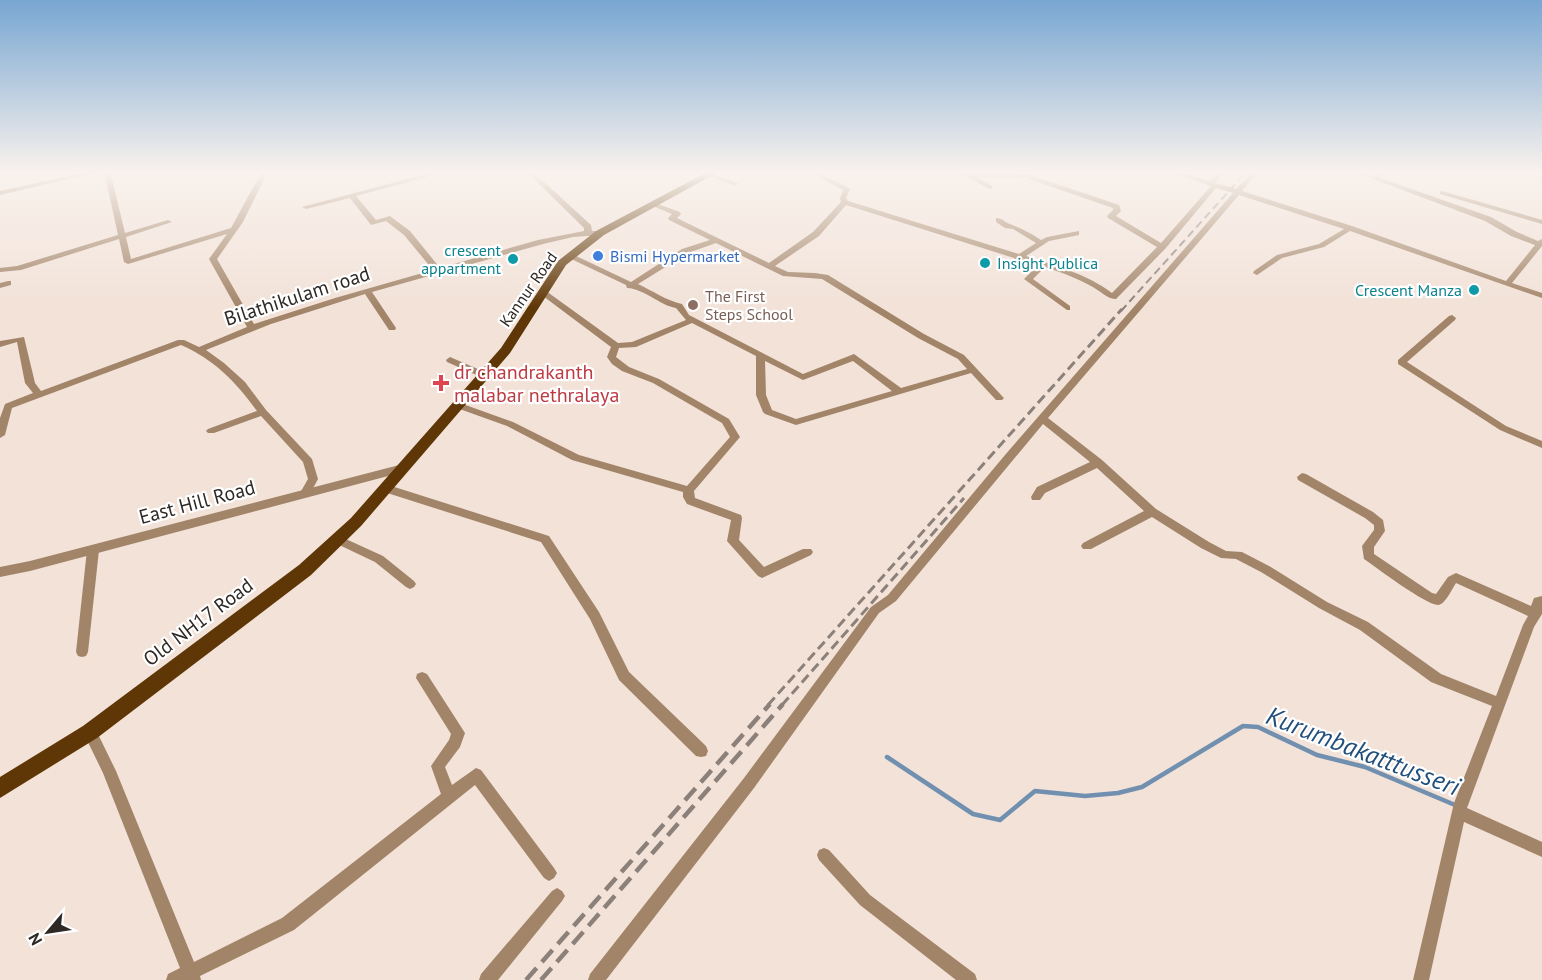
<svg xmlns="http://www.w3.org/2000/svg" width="1542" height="980" font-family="'PT Sans',sans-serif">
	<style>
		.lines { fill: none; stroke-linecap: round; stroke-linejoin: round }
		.stream { stroke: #7190b0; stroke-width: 4.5 }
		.minor { fill: #a28468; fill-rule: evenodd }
		.tertiary { fill: #a28468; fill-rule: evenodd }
		.primary { fill: #5f3605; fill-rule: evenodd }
		.rail-far2 { stroke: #8b817a; stroke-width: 2; stroke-dasharray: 8 4.5; stroke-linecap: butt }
		.rail-far1 { stroke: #8b817a; stroke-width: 3; stroke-dasharray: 10 5; stroke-linecap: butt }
		.rail { stroke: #8b817a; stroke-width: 4.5; stroke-dasharray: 16 8; stroke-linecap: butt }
		.shop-dot { fill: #3f7fe0; stroke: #fff; stroke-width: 2 }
		.culture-dot { fill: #0f9aa8; stroke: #fff; stroke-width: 2 }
		.education-dot { fill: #8d6e63; stroke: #fff; stroke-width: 2 }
		.health-dot { fill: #e0444e; stroke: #fff; stroke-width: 2 }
		.labels { text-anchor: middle; stroke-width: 4.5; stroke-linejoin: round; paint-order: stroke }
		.far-culture-label { font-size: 16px; fill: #0d838f; stroke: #fff; text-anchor: end }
		.far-shop-label { font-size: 16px; fill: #366cbe; stroke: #fff; text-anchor: start }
		.far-street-label { font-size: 16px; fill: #2e2925; stroke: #fff }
		.far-education-label { font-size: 16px; fill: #785e54; stroke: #fff; text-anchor: start }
		.street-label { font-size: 20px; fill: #2e2925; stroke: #fff }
		.health-label { font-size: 20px; fill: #be3a42; stroke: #fff; text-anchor: start }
		.near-water-label { font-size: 26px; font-style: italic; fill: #214f7c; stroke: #fff }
	</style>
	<rect width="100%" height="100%" fill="#f2e2d8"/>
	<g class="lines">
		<path class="stream" d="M887 757 973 814 1000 820 1035 791 1085 796 1118 793 1142 787 1243 726 1258 727 1317 755 1365 767 1455 805"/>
		<g class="minor">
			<path d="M92 171H102L0 195V191Z"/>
			<path d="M104 171H110L125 233 168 220 172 222 126 237 131 259 231 228 262 171H268L243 222 217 259 254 324 335 298 433 270 404 235 386 221 371 225 350 198 306 209 302 207 426 174 428 171H434L431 176 356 196 376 220 390 216 410 231 440 268 538 240 584 231V228L526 171H532L591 225 592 231H600L604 233 600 235 573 237 543 244 372 292 396 328 395 330H389L365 294 271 324 206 350 224 363 245 382 266 410 312 459 318 479 309 496 305 497 300 493 308 479 303 462 261 416 214 433H208L206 431 208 429 257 411C235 381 215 360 181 345L12 408 5 435 0 438V418L5 404 33 393 25 383 17 342 0 347V341L24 337 35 383 41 391 178 340H184L199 347 247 327 209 259 227 234 128 264 124 262 119 239 21 270 0 272V268L17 266 118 235Z"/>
			<path d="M808 171H815L849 188 850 189 846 198 848 201 1019 254 1036 243 1013 229 1005 228 996 222V218C1003 218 1004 222 1010 224 1022 229 1029 232 1041 240L1047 237 1079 231V235L1049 241 1026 256C1056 266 1087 274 1112 293L1157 247 1108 218 1107 216 1113 210V208L1026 178 976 177 992 186V188L990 189 967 177 953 172 952 171 968 173 1027 174 1119 205 1121 211 1116 216 1161 243 1211 186 1170 172 1169 171H1177L1210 181 1218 171H1224L1215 183 1236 189 1253 171H1259L1242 191 1352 226 1506 281 1535 245 1511 236 1485 221 1352 171H1360L1374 176 1386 171H1393L1392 172 1380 178 1491 217 1517 232 1538 241 1542 239V246L1512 283 1542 293V298L1350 231 1324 247 1282 258 1257 275 1253 273 1254 271 1277 255 1319 244 1344 229 1239 195 1048 418 1102 460 1156 509 1209 542 1226 551 1242 552 1269 566 1327 602 1368 622 1441 674 1496 696 1523 625 1528 616 1456 583C1452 589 1445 605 1438 605 1426 605 1377 568 1364 559L1362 546 1374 530V525L1365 518 1298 480 1297 477 1302 473 1306 474 1373 512 1383 520 1385 531 1374 547V554L1432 593 1436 594 1448 577 1456 573 1531 606 1534 598 1542 596V614L1534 627 1467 808 1542 842V857L1464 822 1429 980H1413L1454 803 1492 706 1431 682 1360 630 1319 608 1261 572 1236 559 1221 558 1201 548 1152 517 1091 549H1083L1081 546 1083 543 1144 511 1097 468 1045 493 1040 500H1032L1031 497 1037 487 1090 462 1043 424 896 601 879 613 754 788 606 980H588L590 974 744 778 871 607 888 595 1005 455 1233 193 1216 188 1165 249 1116 299C1109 299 1105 295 1099 291 1083 280 1063 273 1045 267L1033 279 1070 306V310H1067L1024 279 1038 265 1015 260 1014 258 846 205 819 236 775 266 788 272 815 273 828 275 924 334 964 355 1002 396 1004 398 1002 400H996L971 373 796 425 765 414 763 412 756 395V356L692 323 636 347 619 348 616 357 629 367 659 379 729 419 740 437 694 491 695 498 741 515 742 518 739 540 764 567 803 549H811L813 552 811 555 762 578 758 576 727 541 731 520 687 504 683 497V492L572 460 507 426 454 407 452 405 454 403H460L513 422 579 455 687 486 730 437 722 423 653 383 622 371 612 364 607 357 611 347 539 293 540 291H546L618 343 632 342 686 320 676 308C659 305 645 289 627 288L626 285 567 257 574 255 631 282 682 249 710 240 669 220 668 218 672 214 650 205 648 204 652 202 680 212 681 214 677 218 687 223 769 263 813 232 841 202 840 198 843 190ZM716 243 783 276 822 279 918 338 958 359 967 369 901 388 854 354 803 374 689 315 682 304C667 301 653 291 638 284L688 253ZM765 361 803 380 853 361 892 391 796 419 772 410 766 395Z"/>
			<path d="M706 173H710L739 184 734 185 706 175Z"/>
			<path d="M1442 191 1542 220V224L1440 194V192Z"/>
			<path d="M8 281H11V285L0 288V283Z"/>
			<path d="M1452 315 1456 318 1455 320 1407 362 1506 426 1542 441V448L1500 430 1398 364V360L1449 316Z"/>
			<path d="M450 357 487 373 489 375 487 377H481L447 362 446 360Z"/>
			<path d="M385 484 549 536 599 612 629 672 706 746 708 751 706 756 701 757 696 756 619 680 590 619 541 542 381 491 380 488Z"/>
			<path d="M337 535 383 556 414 581 416 584 414 587 410 589 406 587 375 562 333 542 331 539 333 536Z"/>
			<path d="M93 546 97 547 99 550 88 652 86 656 82 657 78 656 76 652 87 550 89 547Z"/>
			<path d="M422 672 427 674 465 733 460 747 445 767 452 785 476 768 481 770 554 868 557 873 554 878 549 881 544 878 475 785 294 930 200 976 201 980H166L168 974 180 968 103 773 83 732 85 728 90 726 95 728 116 771 194 962 282 918 441 794 431 766 449 740 451 734 416 678 417 674Z"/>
			<path d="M824 848 829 850 870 895 975 974 977 980H956L860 905 819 860 817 855 819 850Z"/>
			<path d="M557 888 562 891 565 896 562 901 498 980H479L481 974 552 891Z"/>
		</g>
		<path class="tertiary" d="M403 464 407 465 409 468 407 471 30 571 0 577V567L30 561Z"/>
		<path class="primary" d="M709 171H720L604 235 566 265 510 353 361 526 311 575 97 738 0 798V777L83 726 299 565 351 518 501 348 558 261 596 231Z"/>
		<path class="rail-far2" d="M1121 311 1247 171"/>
		<g class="rail-far1">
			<path d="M768 705 1122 309"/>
			<path d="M782 705 964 498"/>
		</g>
		<g class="rail">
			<path d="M526 980 770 704"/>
			<path d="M541 980 783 704"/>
		</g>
	</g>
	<linearGradient id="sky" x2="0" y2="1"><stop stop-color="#78a6d2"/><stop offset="0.56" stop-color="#f9f2ed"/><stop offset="1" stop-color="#f9f2ed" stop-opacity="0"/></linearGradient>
	<rect width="1542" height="308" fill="url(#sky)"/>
	<circle class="shop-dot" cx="598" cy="256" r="6"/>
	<g class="culture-dot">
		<circle cx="513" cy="259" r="6"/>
		<circle cx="985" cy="263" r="6"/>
		<circle cx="1474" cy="290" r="6"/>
	</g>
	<circle class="education-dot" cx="693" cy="305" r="6"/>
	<path class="health-dot" d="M438 374h6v6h6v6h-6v6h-6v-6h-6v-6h6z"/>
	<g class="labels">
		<g class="far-culture-label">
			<text x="501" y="256">crescent<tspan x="501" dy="18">appartment</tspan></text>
			<text x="997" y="269" text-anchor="start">Insight Publica</text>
			<text x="1462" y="296">Crescent Manza</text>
		</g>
		<g class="far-shop-label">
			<text x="610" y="262">Bismi Hypermarket</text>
		</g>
		<g class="far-street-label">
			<text transform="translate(528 289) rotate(-55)" y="6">Kannur Road</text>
		</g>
		<g class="far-education-label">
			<text x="705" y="302">The First<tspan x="705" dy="18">Steps School</tspan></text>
		</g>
		<g class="street-label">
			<text transform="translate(297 296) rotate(-18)" y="7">Bilathikulam road</text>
			<text transform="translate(197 502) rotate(-15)" y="7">East Hill Road</text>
			<text transform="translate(198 622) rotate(-37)" y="7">Old NH17 Road</text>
		</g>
		<g class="health-label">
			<text x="454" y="379">dr chandrakanth<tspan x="454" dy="23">malabar nethralaya</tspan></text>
		</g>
		<g class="near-water-label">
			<text transform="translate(1363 751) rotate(21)" y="9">Kurumbakatttusseri</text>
		</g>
	</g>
	<g transform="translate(48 932) rotate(241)" stroke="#ffffff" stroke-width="4.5" paint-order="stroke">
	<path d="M0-4.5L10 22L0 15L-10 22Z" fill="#2e2925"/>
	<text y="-9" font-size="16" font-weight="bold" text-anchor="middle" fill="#2e2925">N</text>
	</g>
</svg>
